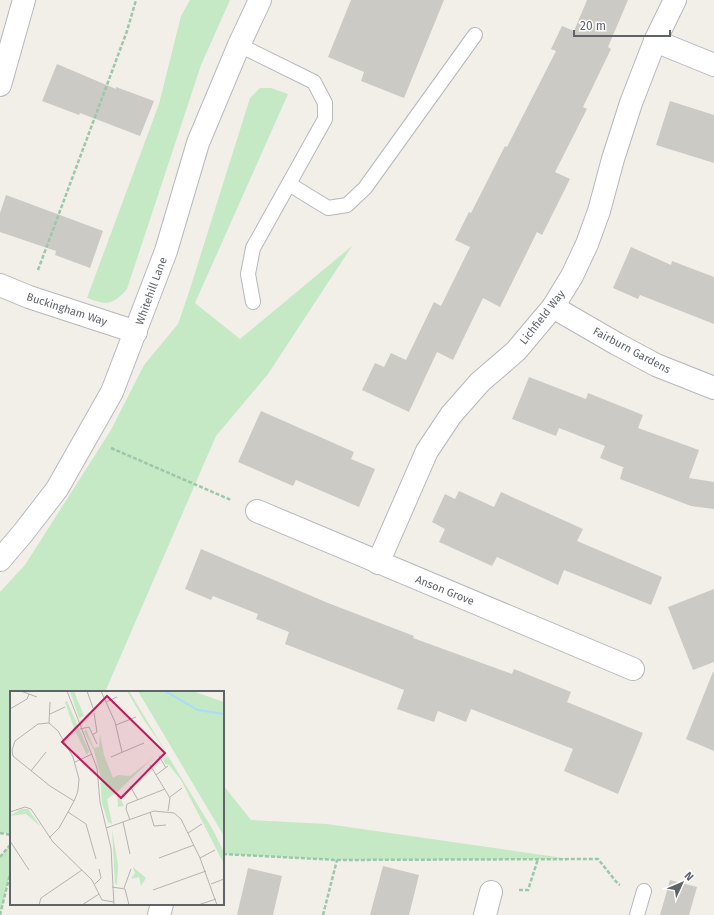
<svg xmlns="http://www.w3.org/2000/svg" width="714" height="915" font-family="'Fira Sans',sans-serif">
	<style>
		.green { fill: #c5e8c5 }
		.building { fill: #cccac5 }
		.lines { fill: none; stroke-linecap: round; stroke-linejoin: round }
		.service-casing { stroke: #b5b8bc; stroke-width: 16 }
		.minor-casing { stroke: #b5b8bc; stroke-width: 24 }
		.secondary-casing { stroke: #b6babf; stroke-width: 24 }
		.path { stroke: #9cc7a9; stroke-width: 2.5; stroke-dasharray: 4 2; stroke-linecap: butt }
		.service { stroke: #fff; stroke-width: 14 }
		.minor { stroke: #fff; stroke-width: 22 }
		.secondary { stroke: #fff; stroke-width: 22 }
		.labels { text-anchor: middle; stroke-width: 3.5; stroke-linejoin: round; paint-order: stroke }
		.street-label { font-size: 11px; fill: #5f6368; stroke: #fff }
		.inset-river { fill: none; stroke: #aadaff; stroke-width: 2 }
		.inset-road { fill: none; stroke: #b3b3b1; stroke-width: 1 }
		.view { fill: #c2185b; fill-opacity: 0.15; stroke: #c2185b; stroke-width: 2 }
		.inset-edge { fill: none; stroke: #5f6368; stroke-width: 2 }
	</style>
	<rect width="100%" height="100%" fill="#f1efe8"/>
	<g class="green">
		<path d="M190 0H230L201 65 127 289C112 306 107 305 87 298L159 104 181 16Z"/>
		<path d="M260 88H271L288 94 195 303 240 339 352 246 268 374 216 436 105 692H11V834L0 832V592L25 565 111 430 144 365 178 324 189 292 250 98Z"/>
		<path d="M223 785 251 820 327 824 570 859 337 860 223 854Z"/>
		<path d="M11 844V870L0 915V857Z"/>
	</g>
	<g class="building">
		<path d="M351 0H444L404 98 361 81 364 72 328 57Z"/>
		<path d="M587 0H628L608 47 611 49 583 107 587 109 555 172 570 179 542 235 537 232 500 307 483 298 453 360 437 352 409 412 362 390 375 363 384 367 391 353 406 360 434 302 441 306 470 247 455 240 469 212 471 213 505 146 507 147 556 51 551 49 562 26 574 31Z"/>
		<path d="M57 64 116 89V87L154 101 140 136 80 113 79 115 42 101Z"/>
		<path d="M670 101 714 115V163L656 145Z"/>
		<path d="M6 195 103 231 90 268 55 255 56 251 0 232V213Z"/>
		<path d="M631 247 671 265 672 261 714 277V324L640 295 638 299 613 288Z"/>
		<path d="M529 377 586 399 588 393 643 415 638 428 699 450 689 478 714 482V509L691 506 620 479 623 468H625L600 458 605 446 559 428 556 436 512 419Z"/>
		<path d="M261 411 354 452 351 459 375 469 359 507 296 480 293 486 238 462Z"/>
		<path d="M459 491 494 507 501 492 583 529 577 541 662 577 651 605 564 570 558 585 497 557 492 566 439 542 445 529 432 522 445 494 455 499Z"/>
		<path d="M201 549 328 603 414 636 413 638 512 674 514 669 571 692 567 702 643 733 618 794 564 771 573 749 471 709 466 722 438 711 434 722 397 709 404 690 285 644 289 632 256 619 258 614 213 596 211 600 185 589Z"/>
		<path d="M714 589V662L693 670 668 607Z"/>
		<path d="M713 672H714V751L686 739Z"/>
		<path d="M383 866 419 875 409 915H370Z"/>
		<path d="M248 868 282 876 273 915H237Z"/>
		<path d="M670 880 697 887 689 915H660Z"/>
	</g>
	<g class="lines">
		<g class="service-casing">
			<g id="service">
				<path d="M239 45 314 82 325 103V119L253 248 248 274 253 302"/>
				<path d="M289 184 328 208 347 205 365 188 475 35"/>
				<path d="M637 915 644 891"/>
			</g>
		</g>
		<g class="minor-casing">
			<g id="minor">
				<path d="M655 41 714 65"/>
				<path d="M0 85 24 0"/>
				<path d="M0 285 29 297 136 332"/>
				<path d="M553 307 617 344 656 365 714 388"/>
				<path d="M257 511 633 669"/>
				<path d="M378 563 427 451 451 415 480 382 516 351 553 307 572 276 587 244 599 211 613 159 631 103 655 41 675 0"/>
				<path d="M159 915 162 904"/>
				<path d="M485 915 491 892"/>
			</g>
		</g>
		<g class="secondary-casing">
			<path id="secondary" d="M0 560 23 533 57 489 112 392 166 251 198 143 239 45 260 0"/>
		</g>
		<g class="path">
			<path d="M38 270 127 31 136 0"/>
			<path d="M111 448 231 500"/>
			<path d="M0 833 11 835"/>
			<path d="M223 854 337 860 598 859 618 884 620 885"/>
			<path d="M0 857 11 844"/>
			<path d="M519 890H528L538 859"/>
			<path d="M0 915 11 870"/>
			<path d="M323 915 337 860"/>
		</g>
		<use href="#service" class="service"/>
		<use href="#minor" class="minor"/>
		<use href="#secondary" class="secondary"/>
	</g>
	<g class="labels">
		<g class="street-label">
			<text transform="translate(151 291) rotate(-70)" y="4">Whitehill Lane</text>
			<text transform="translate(67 309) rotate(18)" y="4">Buckingham Way</text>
			<text transform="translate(542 317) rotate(-52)" y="4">Lichfield Way</text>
			<text transform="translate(632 350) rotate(28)" y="4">Fairburn Gardens</text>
			<text transform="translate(445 590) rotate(22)" y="4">Anson Grove</text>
		</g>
	</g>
	<g transform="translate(10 691)">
		<rect width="214" height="214" fill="#f1efe8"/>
		<path d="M60 0H64L74 25 69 27ZM117 0H119L156 61 134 29ZM128 0H182L214 11V145ZM57 10 79 60 77 64 65 40 55 11ZM76 38 84 57 89 56 90 43 94 64 103 87 108 84 120 85 143 67 107 101 114 115 108 116 107 101 97 108 102 133 98 131 92 112 90 84 84 59 74 41ZM158 65 203 139 214 161V173L171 89 159 74 155 73 153 68ZM11 118H18L30 135 16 123 0 125ZM102 138 108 174 107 194 105 192ZM123 176 136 187 131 195 129 186 121 188 125 182Z" fill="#c5e8c5"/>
		<path class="inset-river" d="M155 0 188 19 214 23"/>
		<path class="inset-road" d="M11 0 27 6M57 0 87 77 90 111 101 157 104 214M77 0 83 17M91 0 105 31 112 61M96 11 107 6M0 18 17 8 19 3M40 23 55 16M39 32 40 11M106 34 126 26M70 38 79 36 87 53M82 44 87 41 84 22M149 65 156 77M101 66 134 52M65 71 82 63M140 74 160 107 158 120M21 80 36 61M146 84 158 75M120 95 128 109M160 106 172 97M0 121 15 116 21 118 43 151 82 189 92 209 104 211M58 121 76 133 86 168M140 121 144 135 156 134M120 129 116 118 117 113 155 98M113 131 120 163M96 137 144 120 164 122 171 128 190 167 207 214M178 142 192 133M39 147 49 137 58 121 64 110 67 103 68 99 69 88 63 66 48 40 39 32 28 33 5 50 2 59 3 65 40 95 64 110M0 150 19 179M149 167 184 154M190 167 205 159M85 193 91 187 89 178M201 193 214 188M102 196 115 198 119 214M114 197 121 178M143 199 196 180M29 214 31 207 72 179M72 214 89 203M188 214 206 208"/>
		<path class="view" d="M97 5 155 62 111 107 52 51Z"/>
		<rect width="214" height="214" class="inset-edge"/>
	</g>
	<g transform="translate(682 883) rotate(46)" stroke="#ffffff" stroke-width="3" paint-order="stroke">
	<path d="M0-3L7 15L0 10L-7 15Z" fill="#5f6368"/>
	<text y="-6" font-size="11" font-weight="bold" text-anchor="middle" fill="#5f6368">N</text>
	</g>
	<path d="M574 30v6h96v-6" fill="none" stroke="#5f6368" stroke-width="2"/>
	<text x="580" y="30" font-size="12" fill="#5f6368" stroke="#ffffff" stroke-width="3" paint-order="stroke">20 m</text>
</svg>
